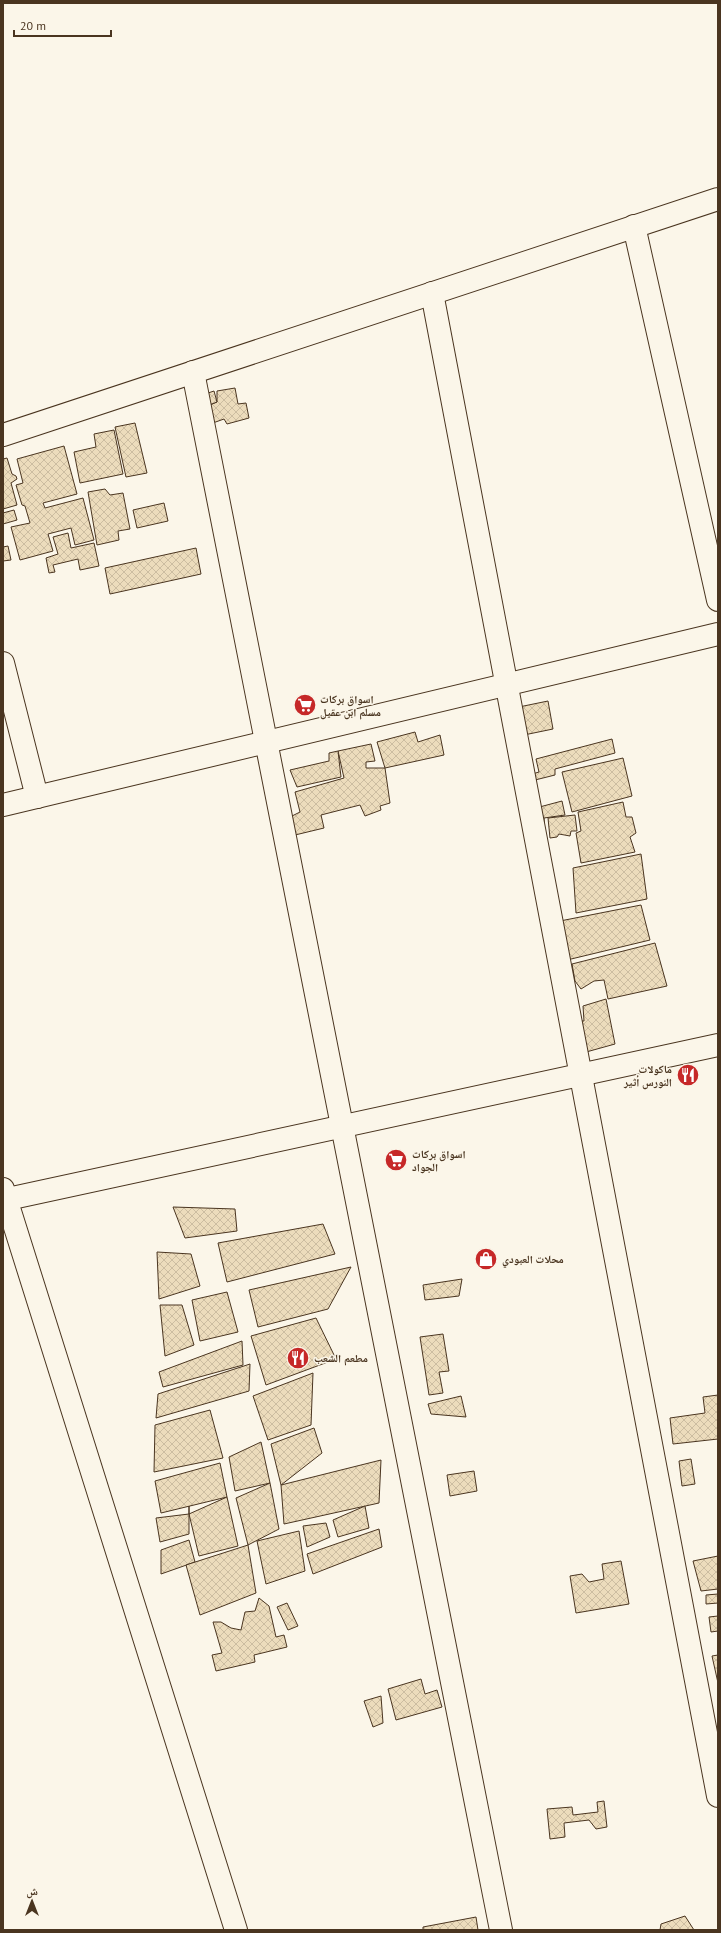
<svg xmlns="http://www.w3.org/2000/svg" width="721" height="1933" font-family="'PT Sans','Noto Naskh Arabic',sans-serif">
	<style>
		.building { fill: url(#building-cross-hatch); stroke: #4a3520 }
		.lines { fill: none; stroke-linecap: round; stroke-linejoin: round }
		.street-casing { stroke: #4a3520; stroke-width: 24 }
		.street { stroke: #fbf6e9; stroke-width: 22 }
		.labels { text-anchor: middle; stroke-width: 3; stroke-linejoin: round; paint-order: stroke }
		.poi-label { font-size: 11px; font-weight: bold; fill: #4a3520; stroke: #fbf6e9; text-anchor: start }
	</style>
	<defs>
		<pattern id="building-cross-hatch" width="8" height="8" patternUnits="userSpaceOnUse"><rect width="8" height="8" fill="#ecdcbc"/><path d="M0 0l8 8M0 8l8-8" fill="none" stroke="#ccbda1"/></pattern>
	</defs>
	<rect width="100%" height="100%" fill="#fbf6e9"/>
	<g class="building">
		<path d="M235 388 238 404 246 403 249 418 227 424 224 419 210 424 194 411 217 402V391Z"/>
		<path d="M214 391 217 402 194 411 190 399Z"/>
		<path d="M135 423 147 473 126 477 115 427Z"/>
		<path d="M114 430 123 474 80 483 74 452 96 447 94 434Z"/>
		<path d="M64 446 77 494 43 503 45 508 83 498 94 540 75 545 71 528 48 534 53 551 20 560 11 527 30 523 25 506 22 505 16 485 23 483 17 459Z"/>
		<path d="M7 458 12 474 16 476 17 479 11 483 17 505 3 509V459Z"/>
		<path d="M105 489 110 495 123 493 130 529 118 531 119 540 97 545 88 492Z"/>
		<path d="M164 503 168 521 137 528 133 510Z"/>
		<path d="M14 510 17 520 3 524V513Z"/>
		<path d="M68 533 71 548 94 543 99 566 80 570 78 559 53 565 55 572 49 573 46 558 58 554 53 537Z"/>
		<path d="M8 546 11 560 3 561V547Z"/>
		<path d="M196 548 201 574 110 594 105 568Z"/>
		<path d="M548 701 553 729 519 736 514 708Z"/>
		<path d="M415 732 418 742 440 735 444 755 385 768 377 742Z"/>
		<path d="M612 739 615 753 555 769V775L531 781 529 775 539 772 536 759Z"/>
		<path d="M371 744 375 761 366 762V768H385L390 803 380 806 381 810 365 816 360 805 321 815 324 828 295 835 290 817 300 812 295 792 344 778 338 751Z"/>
		<path d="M338 751 341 777 297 787 290 770 329 761V753Z"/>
		<path d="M623 758 632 796 572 812 562 772Z"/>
		<path d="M562 801 565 815 544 818 545 834 532 809Z"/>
		<path d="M623 802 626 817H632L636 833 630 837 635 852 581 863 576 833 581 831 578 812Z"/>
		<path d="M575 815 577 831H571L570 836 559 834 557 837 550 838 548 818Z"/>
		<path d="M641 854 647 899 576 913 573 868Z"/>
		<path d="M641 905 650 940 567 960 560 921Z"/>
		<path d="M655 943 667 986 608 999 604 980 594 981 581 989 575 981 572 964Z"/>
		<path d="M606 999 615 1044 579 1054 581 1021H584L583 1006Z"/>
		<path d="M173 1207 235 1209 237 1231 185 1238Z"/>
		<path d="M323 1224 335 1254 227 1282 218 1243Z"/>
		<path d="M157 1252 191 1254 200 1286 159 1299Z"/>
		<path d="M351 1267 328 1309 258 1327 249 1290Z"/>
		<path d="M462 1279 459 1296 425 1300 423 1285Z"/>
		<path d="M227 1292 238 1332 200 1341 192 1300Z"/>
		<path d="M160 1305H182L194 1345 165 1356Z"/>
		<path d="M316 1318 336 1359 266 1385 251 1336Z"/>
		<path d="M443 1334 449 1371 439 1372 443 1393 429 1395 420 1337Z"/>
		<path d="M242 1341 243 1365 163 1387 159 1372Z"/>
		<path d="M250 1364 249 1391 156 1418 158 1394Z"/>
		<path d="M313 1373 311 1425 268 1440 253 1396Z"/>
		<path d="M718 1395V1439L673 1444 670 1418 705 1413 703 1397Z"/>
		<path d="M461 1396 466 1417 431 1414 428 1404Z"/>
		<path d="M210 1410 223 1458 154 1472 155 1425Z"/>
		<path d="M314 1428 322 1453 281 1485 271 1444Z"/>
		<path d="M261 1442 270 1483 235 1491 229 1457Z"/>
		<path d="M691 1459 695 1484 682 1486 679 1461Z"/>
		<path d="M381 1460 379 1503 284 1524 281 1485Z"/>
		<path d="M220 1463 227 1497 161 1513 155 1481Z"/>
		<path d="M474 1471 477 1491 450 1496 447 1475Z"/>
		<path d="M270 1483 279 1529 248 1545 236 1498Z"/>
		<path d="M227 1497 238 1546 199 1556 189 1514Z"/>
		<path d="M189 1506V1534L160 1542 156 1518 189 1514Z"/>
		<path d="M365 1506 369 1528 338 1537 333 1520Z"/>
		<path d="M326 1523 330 1537 307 1547 303 1526Z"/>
		<path d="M379 1529 382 1547 313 1574 307 1554Z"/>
		<path d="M299 1531 305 1571 266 1584 257 1541Z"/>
		<path d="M189 1540 195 1562 161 1574V1550Z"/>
		<path d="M248 1545 256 1593 200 1615 186 1565Z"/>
		<path d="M718 1556V1589L701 1591 693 1561Z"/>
		<path d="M621 1561 629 1604 576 1613 570 1576 582 1574 589 1582 604 1579 602 1564Z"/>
		<path d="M718 1594V1603L706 1604V1595Z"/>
		<path d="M259 1598 269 1606 276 1637 284 1635 287 1647 254 1655 255 1662 216 1671 212 1655 222 1653 213 1622H221L231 1628 241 1630 245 1612 255 1611Z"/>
		<path d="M287 1603 298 1626 288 1630 277 1607Z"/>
		<path d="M718 1616V1631L711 1632 709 1617Z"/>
		<path d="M718 1655V1683L712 1656Z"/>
		<path d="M421 1679 425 1694 437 1690 442 1707 396 1720 388 1689Z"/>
		<path d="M381 1696 383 1723 373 1727 364 1701Z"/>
		<path d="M604 1801 607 1827 596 1829 589 1820 564 1823 565 1837 550 1839 547 1809 572 1807 573 1815 598 1812 597 1802Z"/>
		<path d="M685 1916 694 1930H660L661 1924Z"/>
		<path d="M476 1917 478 1930H423V1927Z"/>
	</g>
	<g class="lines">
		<g class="street-casing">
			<g id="street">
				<path d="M634 226 718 600"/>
				<path d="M432 293 718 1796"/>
				<path d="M193 372 501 1930"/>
				<path d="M3 435 718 199"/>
				<path d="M3 663 37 797"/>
				<path d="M3 805 718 634"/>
				<path d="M3 1189 236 1930"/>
				<path d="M3 1200 718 1045"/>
			</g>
		</g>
		<use href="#street" class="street"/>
	</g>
	<defs>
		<g id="supermarket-disc" transform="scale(1.15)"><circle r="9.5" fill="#c62828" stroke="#fbf6e9"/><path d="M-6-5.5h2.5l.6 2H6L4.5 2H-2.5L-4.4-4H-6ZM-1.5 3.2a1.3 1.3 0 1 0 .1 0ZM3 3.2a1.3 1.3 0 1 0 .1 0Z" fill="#fff"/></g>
		<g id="restaurant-disc" transform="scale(1.15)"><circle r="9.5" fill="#c62828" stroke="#fbf6e9"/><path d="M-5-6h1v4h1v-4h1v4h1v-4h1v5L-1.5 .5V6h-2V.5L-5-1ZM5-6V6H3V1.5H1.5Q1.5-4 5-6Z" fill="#fff"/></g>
		<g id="shop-disc" transform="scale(1.15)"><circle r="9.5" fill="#c62828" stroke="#fbf6e9"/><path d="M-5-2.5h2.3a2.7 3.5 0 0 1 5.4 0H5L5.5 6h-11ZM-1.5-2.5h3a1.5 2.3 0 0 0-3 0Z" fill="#fff"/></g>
	</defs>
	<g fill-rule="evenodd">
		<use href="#supermarket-disc" x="305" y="705"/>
		<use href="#restaurant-disc" x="688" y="1075"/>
		<use href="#supermarket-disc" x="396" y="1160"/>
		<use href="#shop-disc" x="486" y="1259"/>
		<use href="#restaurant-disc" x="298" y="1358"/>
	</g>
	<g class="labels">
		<g class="poi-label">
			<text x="320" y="703">اسواق بركات<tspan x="320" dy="13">مسلم ابن عقيل</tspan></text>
			<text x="672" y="1073" text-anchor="end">ماكولات<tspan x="672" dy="13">النورس أثير</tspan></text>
			<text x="412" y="1158">اسواق بركات<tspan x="412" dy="13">الجواد</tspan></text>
			<text x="502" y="1263">محلات العبودي</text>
			<text x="314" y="1362">مطعم الشعب</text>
		</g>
	</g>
	<rect width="721" height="1933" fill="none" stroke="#4a3520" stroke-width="8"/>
	<g transform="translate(32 1901)" stroke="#fbf6e9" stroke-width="3" paint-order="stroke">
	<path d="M0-3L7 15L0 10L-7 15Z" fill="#4a3520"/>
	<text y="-6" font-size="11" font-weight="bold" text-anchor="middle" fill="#4a3520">ش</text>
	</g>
	<path d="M14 30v6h97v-6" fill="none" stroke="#4a3520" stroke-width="2"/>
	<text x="20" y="30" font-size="12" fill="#4a3520" stroke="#fbf6e9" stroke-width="3" paint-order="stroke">20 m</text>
</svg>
